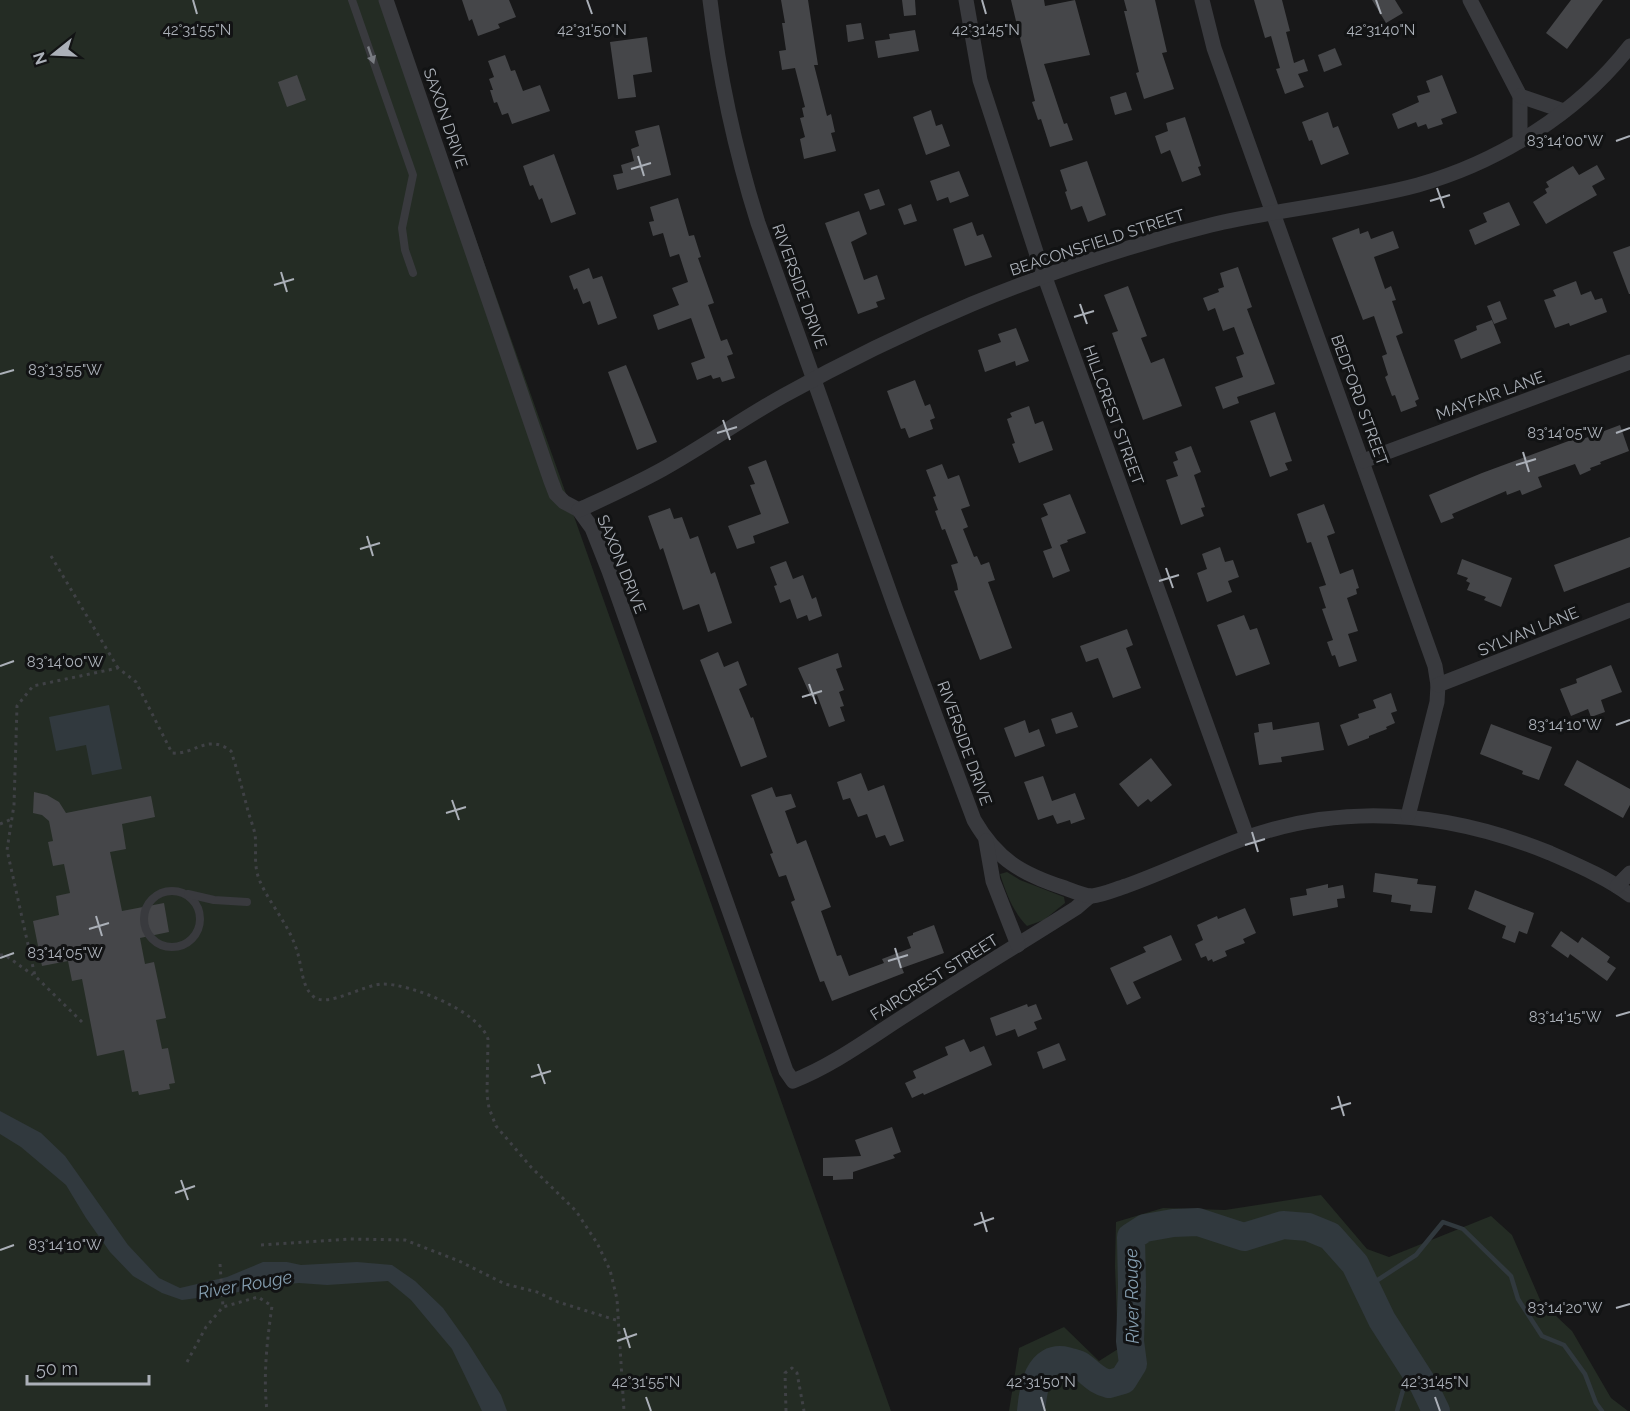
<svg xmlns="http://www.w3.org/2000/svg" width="1630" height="1411" font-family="Raleway,sans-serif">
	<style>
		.green { fill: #242c24 }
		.water { fill: #31393e }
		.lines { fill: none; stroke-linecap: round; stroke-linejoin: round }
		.stream { stroke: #31393e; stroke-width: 4.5 }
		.river { stroke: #31393e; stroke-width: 28 }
		.building { fill: #454649 }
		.path { stroke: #3f4145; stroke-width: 3; stroke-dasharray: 3 4.5; stroke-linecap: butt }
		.service { stroke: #393a3e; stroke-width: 8 }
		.minor { stroke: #393a3e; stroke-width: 15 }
		.oneway { fill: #787b81 }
		.ticks { fill: none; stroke: #abb0b8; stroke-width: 2 }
		.labels { text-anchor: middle; stroke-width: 6; stroke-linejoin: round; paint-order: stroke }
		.street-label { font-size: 16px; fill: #abb0b8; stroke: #121314 }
		.water-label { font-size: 18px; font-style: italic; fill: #859eb0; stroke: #121314 }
		.ticks-label { font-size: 15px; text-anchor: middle; fill: #abb0b8; stroke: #121314; stroke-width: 6; stroke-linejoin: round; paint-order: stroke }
	</style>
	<rect width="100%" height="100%" fill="#181819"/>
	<g class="green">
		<path d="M0 0H391L891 1411H0Z"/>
		<path d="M1007 872 1020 880 1064 897 1065 903 1044 920 1027 926C1013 912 1006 893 1000 874Z"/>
		<path d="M1321 1195 1367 1249 1389 1257 1491 1216 1512 1235 1541 1302 1572 1331 1611 1398 1628 1411H1009L1019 1348 1064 1327 1099 1361 1118 1349 1115 1266 1116 1222 1163 1208 1225 1210Z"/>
	</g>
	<g class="water">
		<path d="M109 705 122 769 92 775 86 745 56 751 49 717Z"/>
		<path d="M0 1111 41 1133 65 1156 128 1245 159 1278 180 1288 227 1277 263 1262H287L301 1265 357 1262 392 1265 415 1281 443 1308 468 1343 501 1395 507 1411H482L452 1349 411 1300 388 1281 327 1285 299 1283 266 1286 229 1294 182 1300 162 1293 133 1276 110 1252 86 1218 66 1185 21 1147 0 1134Z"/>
	</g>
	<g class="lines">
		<g class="stream">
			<path d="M1367 1287 1416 1255 1443 1222 1463 1229 1511 1276 1518 1299 1542 1336 1564 1345 1585 1374 1596 1403 1602 1411"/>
			<path d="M1397 1411 1410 1366"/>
		</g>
		<path class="river" d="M1031 1411C1033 1389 1038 1354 1067 1361 1072 1363 1077 1363 1081 1366 1091 1373 1096 1381 1109 1384L1123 1380 1133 1364 1130 1341 1132 1287 1131 1237 1145 1228 1173 1223 1198 1222 1244 1237 1283 1225 1308 1227 1330 1236 1355 1264 1382 1320 1423 1384 1436 1411"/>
	</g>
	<g class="building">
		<path d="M462 0H509L516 17 498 24 500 28 478 36 472 19 469 21Z"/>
		<path d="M781 0H808L818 65H814L827 116 831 114 835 132 831 133 836 151 804 159 800 139 805 137 800 118 804 117 802 108 805 107 795 68 782 70 779 51 786 50 782 23H785Z"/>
		<path d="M902 0H915L916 15 904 16Z"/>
		<path d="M1011 0H1044L1045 6 1075 0 1090 55 1044 64 1064 124 1067 123 1073 140 1050 147 1041 119 1038 120 1032 102 1035 101Z"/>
		<path d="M1124 0H1155L1167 52 1162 53 1174 89 1144 99 1136 73 1139 72 1124 11H1127Z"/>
		<path d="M1254 0H1282L1290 31 1286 32 1294 63 1304 59 1308 71 1298 74 1304 87 1285 94 1276 69 1280 68 1271 36 1265 38Z"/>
		<path d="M1372 0H1395L1403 13 1386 23Z"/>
		<path d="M1571 0H1603L1567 49 1546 33Z"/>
		<path d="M861 23 864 39 848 42 846 25Z"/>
		<path d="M915 30 919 51 878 58 875 41 890 39 889 34Z"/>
		<path d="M647 37 652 72 633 75 636 97 618 99 610 42Z"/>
		<path d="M1335 48 1342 65 1324 72 1318 55Z"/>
		<path d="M505 55 511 71 515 70 523 91 540 85 550 111 512 124 508 113 502 115 497 102 494 103 490 90H493L489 79 494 77 488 61Z"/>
		<path d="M297 75 306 100 287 107 278 82Z"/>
		<path d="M1442 75 1457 113 1441 119 1443 124 1428 129 1426 124 1418 127 1416 122 1398 129 1392 114 1419 102 1417 96 1430 92 1426 81Z"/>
		<path d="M1126 92 1132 110 1115 115 1110 97Z"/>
		<path d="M931 110 936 126 942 124 950 146 926 155 913 117Z"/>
		<path d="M1328 112 1333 128 1338 126 1349 154 1321 165 1312 140 1309 141 1302 122Z"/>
		<path d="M1185 117 1201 166 1198 167 1201 175 1182 182 1170 150 1161 154 1155 136 1168 131 1166 123Z"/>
		<path d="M659 125 671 175 617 190 613 175 623 173 621 165 634 161 631 149 639 146 635 131Z"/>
		<path d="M554 154 576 214 551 223 542 198 539 200 533 185 530 186 523 166Z"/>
		<path d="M1087 161 1106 215 1088 222 1082 206 1071 210 1065 192 1067 191 1060 170Z"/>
		<path d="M1597 165 1605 179 1592 186 1597 195 1546 224 1533 202 1547 193 1545 189 1549 187 1546 182 1573 166 1579 175Z"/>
		<path d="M959 171 969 196 950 203 948 197 937 201 930 181Z"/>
		<path d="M879 189 885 205 870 210 864 194Z"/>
		<path d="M678 198 689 236 694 235 701 257 698 258 714 303 708 305 721 341 727 339 733 354 727 356 735 378 722 382 720 377 713 379 711 375 697 380 691 363 705 358 691 318 658 330 653 315 679 305 672 288 688 282 679 254 670 257 663 233 653 236 649 222 654 221 650 207Z"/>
		<path d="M1509 202 1520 225 1475 245 1469 230 1487 222 1483 213Z"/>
		<path d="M911 204 917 221 904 225 898 209Z"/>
		<path d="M859 211 867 234 851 242 864 280 877 275 885 299 876 302 878 307 858 314 825 223Z"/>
		<path d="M972 222 977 236 983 234 992 257 965 266 953 229Z"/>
		<path d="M1359 228 1360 234 1368 231 1371 239 1393 231 1399 248 1374 257 1385 289 1391 286 1396 300 1392 301 1403 333 1396 336 1419 399 1415 401 1417 406 1401 412 1395 395 1392 396 1385 377 1388 375 1382 356 1387 354 1374 316 1363 320 1332 238Z"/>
		<path d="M1630 246V294H1629L1613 252Z"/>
		<path d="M1238 267 1252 307 1247 309 1275 384 1237 397 1239 403 1223 409 1215 387 1243 377 1236 357 1244 354 1234 327 1223 331 1215 308 1208 311 1203 298 1219 292 1218 289 1224 287 1220 273Z"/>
		<path d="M589 268 593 279 602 276 617 318 598 325 590 301 583 304 577 288 574 290 569 276Z"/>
		<path d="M1576 281 1581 295 1591 291 1595 300 1602 298 1607 312 1570 326 1569 323 1555 328 1544 300 1556 296 1553 290Z"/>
		<path d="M1128 286 1147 336 1141 338 1151 363 1164 358 1182 406 1143 420 1112 333 1118 331 1104 295Z"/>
		<path d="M1500 301 1507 319 1494 324 1487 306Z"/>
		<path d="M1492 320 1501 343 1461 359 1454 340 1477 330 1476 326Z"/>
		<path d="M1016 328 1029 361 1016 366 1015 361 985 372 978 350 1001 342 998 334Z"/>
		<path d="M626 365 657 442 637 450 608 372Z"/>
		<path d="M915 380 925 406 930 404 935 418 930 420 933 429 909 438 905 428 901 429 887 391Z"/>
		<path d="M1029 406 1035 424 1043 421 1053 450 1019 463 1012 444 1015 443 1007 419 1012 417 1010 413Z"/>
		<path d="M1275 412 1292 461 1285 463 1288 470 1270 477 1250 421Z"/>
		<path d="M1620 425 1629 451 1600 462 1601 464 1590 468 1591 470 1580 475 1575 464 1538 477 1542 487 1522 495 1520 490 1507 495 1506 491 1452 514 1454 518 1441 523 1429 495 1482 473 1574 439 1575 442Z"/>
		<path d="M1191 446 1201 472 1194 475 1205 507 1201 508 1204 516 1181 525 1166 480 1178 476 1173 462 1178 460 1175 452Z"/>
		<path d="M766 460 789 523 753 536 755 543 737 549 728 526 761 514 750 485 755 484 748 467Z"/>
		<path d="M942 464 948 479 959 475 970 506 961 509 968 527 963 529 974 557 977 556 981 565 989 562 995 580 988 582 1012 648 980 660 954 591 958 590 957 584 951 565 958 563 945 529 942 530 935 511 938 510 933 497 936 496 926 470Z"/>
		<path d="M1070 494 1086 533 1067 540 1068 542 1060 545 1070 571 1053 578 1043 551 1052 548 1041 518 1048 515 1043 504Z"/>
		<path d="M1324 504 1335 533 1327 536 1340 574 1353 569 1359 588 1356 589 1357 594 1347 598 1358 631 1348 634 1357 661 1339 667 1335 655 1332 656 1327 642 1333 640 1322 609 1326 608 1319 587 1326 585 1311 542 1307 543 1297 514Z"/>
		<path d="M670 508 674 519 682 517 690 539 698 536 711 574 715 572 732 623 708 632 699 604 683 610 663 548 660 550 648 516Z"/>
		<path d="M1630 537V567L1564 592 1554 565Z"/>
		<path d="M1220 547 1225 562 1233 560 1239 577 1228 581 1232 592 1207 602 1197 573 1207 569 1202 554Z"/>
		<path d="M1462 559 1512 578 1501 607 1484 600 1486 597 1467 590 1470 583 1466 581 1468 578 1457 574Z"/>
		<path d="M786 561 793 579 803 575 812 599 816 597 822 616 809 621 807 615 797 619 790 599 780 603 774 586 777 585 770 567Z"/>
		<path d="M1244 615 1250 630 1257 628 1270 664 1236 676 1217 625Z"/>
		<path d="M1127 629 1133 645 1126 648 1141 688 1113 698 1098 658 1086 662 1080 646Z"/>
		<path d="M718 652 724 667 738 661 747 685 739 689 751 718 753 717 767 757 741 767 700 660Z"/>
		<path d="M838 653 842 667 836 669 844 690 839 692 844 706 840 707 845 721 829 727 817 695 811 697 798 668Z"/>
		<path d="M1611 665 1622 692 1601 700 1605 712 1591 717 1588 709 1571 716 1560 689 1577 683 1576 679Z"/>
		<path d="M1391 693 1397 711 1391 713 1395 723 1386 727 1387 729 1369 736V738L1348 746 1340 725 1359 718 1358 714 1376 708 1373 700Z"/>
		<path d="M1072 712 1078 727 1056 734 1051 719Z"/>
		<path d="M1025 720 1029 733 1039 729 1045 746 1015 757 1004 728Z"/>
		<path d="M1272 722 1273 730 1319 722 1324 750 1281 757 1282 762 1259 765 1254 733 1259 732 1258 724Z"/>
		<path d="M1491 724 1552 747 1539 780 1522 774 1523 771 1480 754Z"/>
		<path d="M1151 758 1172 785 1151 802 1148 799 1138 807 1119 784Z"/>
		<path d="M1577 760 1630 789V805L1623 818 1564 785Z"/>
		<path d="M861 773 868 791 884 785 904 841 890 846 885 835 876 838 867 814 858 817 850 798 843 800 837 782Z"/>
		<path d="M1043 776 1052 801 1075 793 1085 819 1071 824 1070 820 1057 824 1053 815 1038 820 1024 782Z"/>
		<path d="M772 787 776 797 791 794 796 807 785 811 797 844 806 840 831 907 821 911 837 956 841 955 849 976 884 963 882 959 911 948 907 937 913 935V933L934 925 944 953 902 968 904 973 832 1001 824 981 820 982 791 902 795 900 786 875 779 877 770 854 773 853 751 795Z"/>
		<path d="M34 792 47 795 59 802 66 813 151 796 155 817 122 824 126 849 110 852 122 911 164 903 169 932 140 938 145 964 154 962 166 1018 156 1020 162 1049 168 1048 175 1083 169 1084 170 1089 139 1095 138 1091 132 1092 124 1050 97 1056 82 979 72 981 68 961 42 966 33 921 59 915 56 896 70 893 64 864 53 866 48 842 53 841 49 821 42 815 33 813Z"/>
		<path d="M1375 873 1418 879 1417 884 1436 886 1432 913 1410 911 1411 905 1391 902 1392 895 1373 892Z"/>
		<path d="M1328 884V888L1343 885 1345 898 1337 899 1338 907 1293 916 1290 898 1307 895 1306 889Z"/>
		<path d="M1475 890 1534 913 1527 934 1519 931 1515 943 1502 938 1506 926 1468 909Z"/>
		<path d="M1245 908 1256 933 1243 939 1245 943 1225 951 1227 956 1213 962 1212 959 1208 961 1206 956 1201 958 1195 944 1203 940 1197 925 1217 916 1218 919Z"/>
		<path d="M1561 931 1578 943 1582 937 1610 957 1607 962 1616 968 1607 981 1570 954 1568 958 1551 946Z"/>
		<path d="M1171 935 1182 960 1133 982 1141 998 1127 1005 1110 968 1146 952 1143 947Z"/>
		<path d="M1027 1004 1028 1007 1036 1004 1042 1019 1034 1022 1037 1029 1018 1037 1015 1029 996 1036 990 1018Z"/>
		<path d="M964 1039 970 1052 984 1046 992 1065 924 1095 923 1093 912 1098 905 1083 916 1078 913 1071 948 1055 945 1047Z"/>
		<path d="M1059 1043 1066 1060 1043 1069 1037 1052Z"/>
		<path d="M892 1127 901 1152 893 1155 895 1158 853 1172V1179L833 1180V1176H823V1158L861 1156 855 1140Z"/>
	</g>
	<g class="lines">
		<g class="path">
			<path d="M51 556 118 668"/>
			<path d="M0 824 12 819"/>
			<path d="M0 955H5L33 975"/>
			<path d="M82 1022 35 976 7 850 14 805 17 706 33 686 118 668 136 682 172 753C195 755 207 733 231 751 237 769 242 788 247 807 249 816 253 825 255 834 257 849 253 863 259 879 268 902 289 924 297 951 302 965 301 987 314 997 327 1008 365 984 383 984 411 984 479 1011 488 1039L487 1095 489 1108 496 1126 531 1167 576 1211 597 1243 610 1270 617 1299 624 1411"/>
			<path d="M261 1245 349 1239 405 1240 459 1261 505 1284 537 1292 558 1302 619 1321"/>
			<path d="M220 1264 223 1307"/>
			<path d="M187 1362 206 1327 223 1307 258 1297 272 1306C267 1341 263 1376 267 1411"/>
			<path d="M786 1411 785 1373 792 1368 797 1373 804 1411"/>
		</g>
		<g class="service">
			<path d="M352 0 413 175 402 228 405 250 413 273"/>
			<circle cx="172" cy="919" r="28"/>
			<path d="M188 894 214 900 247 902"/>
		</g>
		<g class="minor">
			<path d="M386 0 551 481 556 494 564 502 579 510 592 528 609 571 786 1071 793 1081C836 1064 872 1036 912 1011 966 976 1021 943 1076 908L1090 896"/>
			<path d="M710 0C719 76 735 150 758 223L896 610 974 820C997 860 1022 874 1065 888 1073 891 1084 896 1092 896 1103 895 1116 889 1126 886 1165 872 1202 854 1240 840 1344 801 1449 812 1550 853 1577 865 1606 877 1630 895"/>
			<path d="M966 0 980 80 1038 258 1247 837"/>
			<path d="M1202 0 1214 48 1435 666 1438 685 1437 702 1408 816"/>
			<path d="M1470 0 1520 96V141"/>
			<path d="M1520 96 1564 111"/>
			<path d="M1363 461 1630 362"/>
			<path d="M579 510C607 497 636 484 663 469 704 446 742 419 783 396 844 362 908 331 972 304 1050 272 1130 245 1211 225 1279 209 1351 203 1418 185 1499 162 1578 113 1630 46"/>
			<path d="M1438 685 1630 610"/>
			<path d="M986 841 993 881 1018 945"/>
			<path d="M1617 886 1630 873"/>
		</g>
	</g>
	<defs><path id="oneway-solid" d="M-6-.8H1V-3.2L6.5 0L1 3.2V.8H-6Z" transform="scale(1.5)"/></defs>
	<use class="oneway" href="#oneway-solid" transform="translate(371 55) rotate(71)"/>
	<path class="ticks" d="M193 0 197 14M587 0 592 14M982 0 986 14M1376 0 1381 14M1616 141 1630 136M638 156 644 176M631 169 651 163M1437 188 1444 208M1430 201 1450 195M281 272 287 292M274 285 294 279M1080 304 1087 324M1074 317 1094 311M0 374 14 370M723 420 730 440M717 433 737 427M1616 433 1630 428M1523 452 1529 472M1516 465 1536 459M367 536 373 556M360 549 380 543M1166 568 1173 588M1159 581 1179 575M0 666 14 661M809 684 816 704M802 697 822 691M1616 725 1630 720M452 800 459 820M446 813 466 807M1252 832 1258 852M1245 845 1265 839M96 916 102 936M89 929 109 923M895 948 901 968M0 958 14 953M888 961 908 955M1616 1016 1630 1012M538 1064 545 1084M531 1077 551 1071M1338 1096 1344 1116M1331 1109 1351 1103M181 1180 188 1200M175 1193 195 1186M981 1212 987 1232M974 1225 994 1218M0 1250 14 1245M1616 1308 1630 1304M624 1328 630 1348M617 1341 637 1334M646 1397 651 1411M1041 1397 1045 1411M1435 1397 1440 1411"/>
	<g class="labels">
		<g class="street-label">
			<text transform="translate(446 118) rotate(71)" y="6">SAXON DRIVE</text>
			<text transform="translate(1097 242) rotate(-18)" y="6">BEACONSFIELD STREET</text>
			<text transform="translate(800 286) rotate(70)" y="6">RIVERSIDE DRIVE</text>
			<text transform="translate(1490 395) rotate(-20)" y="6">MAYFAIR LANE</text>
			<text transform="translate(1360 400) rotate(70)" y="6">BEDFORD STREET</text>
			<text transform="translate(1114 415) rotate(70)" y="6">HILLCREST STREET</text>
			<text transform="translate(622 564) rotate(68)" y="6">SAXON DRIVE</text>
			<text transform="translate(1528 631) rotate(-22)" y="6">SYLVAN LANE</text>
			<text transform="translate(965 743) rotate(70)" y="6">RIVERSIDE DRIVE</text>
			<text transform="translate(934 977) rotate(-32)" y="6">FAIRCREST STREET</text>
		</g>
		<g class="water-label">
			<text transform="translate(245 1285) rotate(-10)" y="6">River Rouge</text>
			<text transform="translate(1132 1296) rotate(-91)" y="6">River Rouge</text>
		</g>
	</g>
	<g class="ticks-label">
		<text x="197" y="35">42°31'55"N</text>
		<text x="592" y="35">42°31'50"N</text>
		<text x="986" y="35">42°31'45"N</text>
		<text x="1381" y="35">42°31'40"N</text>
		<text x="1565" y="146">83°14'00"W</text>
		<text x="65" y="375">83°13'55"W</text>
		<text x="1565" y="438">83°14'05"W</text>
		<text x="65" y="667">83°14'00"W</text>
		<text x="1565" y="730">83°14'10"W</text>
		<text x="65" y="958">83°14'05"W</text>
		<text x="1565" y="1022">83°14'15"W</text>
		<text x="65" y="1250">83°14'10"W</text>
		<text x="1565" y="1313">83°14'20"W</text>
		<text x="646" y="1387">42°31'55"N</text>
		<text x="1041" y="1387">42°31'50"N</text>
		<text x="1435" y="1387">42°31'45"N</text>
	</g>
	<g transform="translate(54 54) rotate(252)" stroke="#121314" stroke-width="4.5" paint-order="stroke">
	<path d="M0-4.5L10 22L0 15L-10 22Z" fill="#abb0b8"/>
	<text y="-9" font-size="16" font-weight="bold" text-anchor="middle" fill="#abb0b8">N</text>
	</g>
	<path d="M27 1375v9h122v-9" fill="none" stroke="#abb0b8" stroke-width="3"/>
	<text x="36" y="1375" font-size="18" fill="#abb0b8" stroke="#121314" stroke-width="4.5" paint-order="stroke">50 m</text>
</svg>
